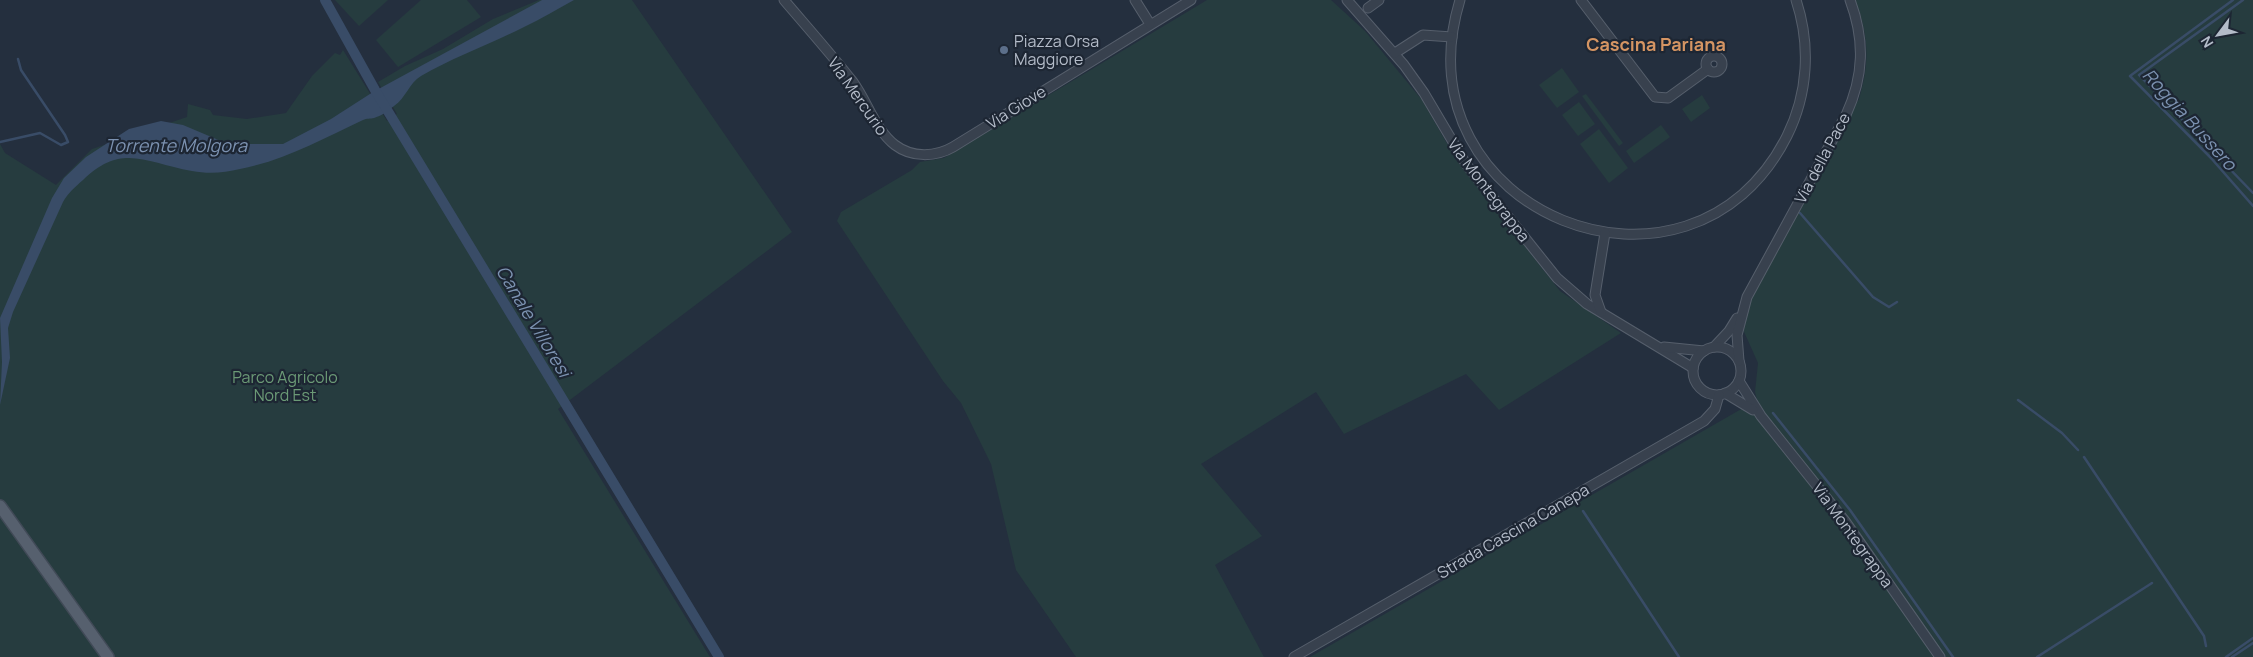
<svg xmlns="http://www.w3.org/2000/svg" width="2253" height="657" font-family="Manrope,sans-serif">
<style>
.green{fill:#263c3f}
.water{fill:#394c67}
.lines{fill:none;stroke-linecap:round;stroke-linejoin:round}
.stream{stroke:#394c67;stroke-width:2.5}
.canal{stroke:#394c67;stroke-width:10}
.minor-casing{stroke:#565f6c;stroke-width:11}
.major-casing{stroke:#414a57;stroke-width:14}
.minor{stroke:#38414e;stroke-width:9}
.major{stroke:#56606e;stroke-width:11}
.service-dot{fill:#5c6f8a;stroke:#1d2633;stroke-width:2}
.labels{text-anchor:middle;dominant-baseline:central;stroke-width:4.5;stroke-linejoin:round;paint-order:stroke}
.poi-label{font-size:16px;fill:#b4bcc9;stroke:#1d2633;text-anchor:start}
.street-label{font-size:16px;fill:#b4bcc9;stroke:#1d2633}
.park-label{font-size:16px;fill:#6b9a76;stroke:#1d2633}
.neighbourhood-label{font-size:18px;font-weight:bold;fill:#d59563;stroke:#1d2633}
.water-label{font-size:18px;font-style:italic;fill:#7c92b1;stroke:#1d2633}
</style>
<rect width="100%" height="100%" fill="#242f3e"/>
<g class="green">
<path d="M335 0H388L359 26Z"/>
<path d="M421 0H467L481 17 398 67 376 40Z"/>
<path d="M539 0H632L792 232 558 409 710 657H0V144L5 153 56 185 92 149 187 117 188 104 210 110 213 115 247 119 286 113 312 76 335 53 340 55 343 50 387 121 397 114 378 82 405 66 443 49 493 19Z"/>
<path d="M1207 0H1331L1365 31 1422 100 1457 161 1560 291 1621 333 1499 410 1466 374 1344 434 1316 392 1201 464 1262 536 1215 565 1264 657H1076L1016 570 991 464 961 403 943 381 837 221 841 212 912 170 920 162 944 158Z"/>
<path d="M1855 0H2253V657H1310L1757 400 1755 392 1758 363 1741 325 1754 290 1859 99C1870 62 1869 36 1855 0Z"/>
<path d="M1562 68 1579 92 1557 108 1539 85Z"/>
<path d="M1586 94 1623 143 1619 146 1582 96Z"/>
<path d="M1702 95 1710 108 1691 122 1682 109Z"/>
<path d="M1579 102 1595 124 1578 136 1562 115Z"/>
<path d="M1661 125 1670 137 1634 163 1626 151Z"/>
<path d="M1599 129 1628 168 1609 183 1580 144Z"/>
</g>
<path class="water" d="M542 0H574C557 9 541 19 524 27 490 44 454 57 421 76 409 83 406 98 394 106 388 111 381 116 374 118 370 119 367 118 363 120 322 139 286 160 240 169 224 173 208 174 192 171 146 163 122 142 83 180 75 187 68 193 63 202L13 312 8 328 10 358 0 405 2 362 0 318 52 198 64 178 86 157 129 129 161 121 183 125 228 144H283L331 119 373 92Z"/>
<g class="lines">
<g class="stream">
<path d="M2233 0 2130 76 2211 158 2253 206"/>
<path d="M2243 0 2139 75 2253 193"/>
<path d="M0 142 40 133 61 145 68 142 65 135 21 70 18 59"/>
<path d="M1800 213 1873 297 1889 307 1897 302"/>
<path d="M2018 400 2062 433 2078 450"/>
<path d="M1773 413 1850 510 1953 657"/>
<path d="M2084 457 2204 636 2206 646"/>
<path d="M1583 511 1679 657"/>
<path d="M2037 657 2152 583"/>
<path d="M2226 657 2253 638"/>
<path d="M2232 657 2253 643"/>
</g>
<path class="canal" d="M325 0 375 90 719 657"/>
<g class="minor-casing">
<g id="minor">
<path d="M784 0C807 27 831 54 853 82 867 101 876 131 895 145 912 158 936 157 953 147L1191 0"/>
<path d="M1135 0 1150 24"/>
<path d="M1347 0 1404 65 1424 93 1466 164 1557 278 1587 304 1693 368"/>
<path d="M1460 0C1395 213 1690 329 1787 136 1808 94 1811 45 1796 0"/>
<path d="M1581 0 1655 97 1668 98 1708 69"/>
<path d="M1368 8 1379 0"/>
<path d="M1395 53 1423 35 1452 37"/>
<circle cx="1714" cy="64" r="8"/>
<path d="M1601 312 1595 295 1605 233"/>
<path d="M1664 347 1704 351"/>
<path d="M1714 347 1729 331 1737 318"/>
<circle cx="1717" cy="371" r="24"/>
<path d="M1739 361 1737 335 1747 297 1846 115C1864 76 1865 40 1850 0"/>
<path d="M1739 381 1761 416 1845 521 1940 657"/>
<path d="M1725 393 1753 410"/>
<path d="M1294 657 1704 421 1715 409 1719 395"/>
</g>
</g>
<g class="major-casing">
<path id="major" d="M0 506 108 657"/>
</g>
<use href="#minor" class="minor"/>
<use href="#major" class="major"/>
</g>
<circle class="service-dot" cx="1004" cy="50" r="5"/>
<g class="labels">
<g class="poi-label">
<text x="1014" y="41">Piazza Orsa<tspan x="1014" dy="18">Maggiore</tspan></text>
</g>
<g class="street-label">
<text transform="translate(858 96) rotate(55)">Via Mercurio</text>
<text transform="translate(1016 107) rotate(-32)">Via Giove</text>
<text transform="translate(1822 158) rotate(-62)">Via della Pace</text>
<text transform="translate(1489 190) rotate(53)">Via Montegrappa</text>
<text transform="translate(1513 531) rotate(-30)">Strada Cascina Canepa</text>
<text transform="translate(1853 535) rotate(54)">Via Montegrappa</text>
</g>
<g class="park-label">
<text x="285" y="377">Parco Agricolo<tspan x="285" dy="18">Nord Est</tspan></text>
</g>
<g class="neighbourhood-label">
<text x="1656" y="44">Cascina Pariana</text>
</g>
<g class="water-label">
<text transform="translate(2190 119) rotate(48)">Roggia Bussero</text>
<text x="176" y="145">Torrente Molgora</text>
<text transform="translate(534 321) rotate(59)">Canale Villoresi</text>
</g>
</g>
<g transform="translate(2218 35) rotate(238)" stroke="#1d2633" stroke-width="4" paint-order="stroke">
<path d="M0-4L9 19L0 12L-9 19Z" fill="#b4bcc9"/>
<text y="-8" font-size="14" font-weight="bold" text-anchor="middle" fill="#b4bcc9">N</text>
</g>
</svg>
